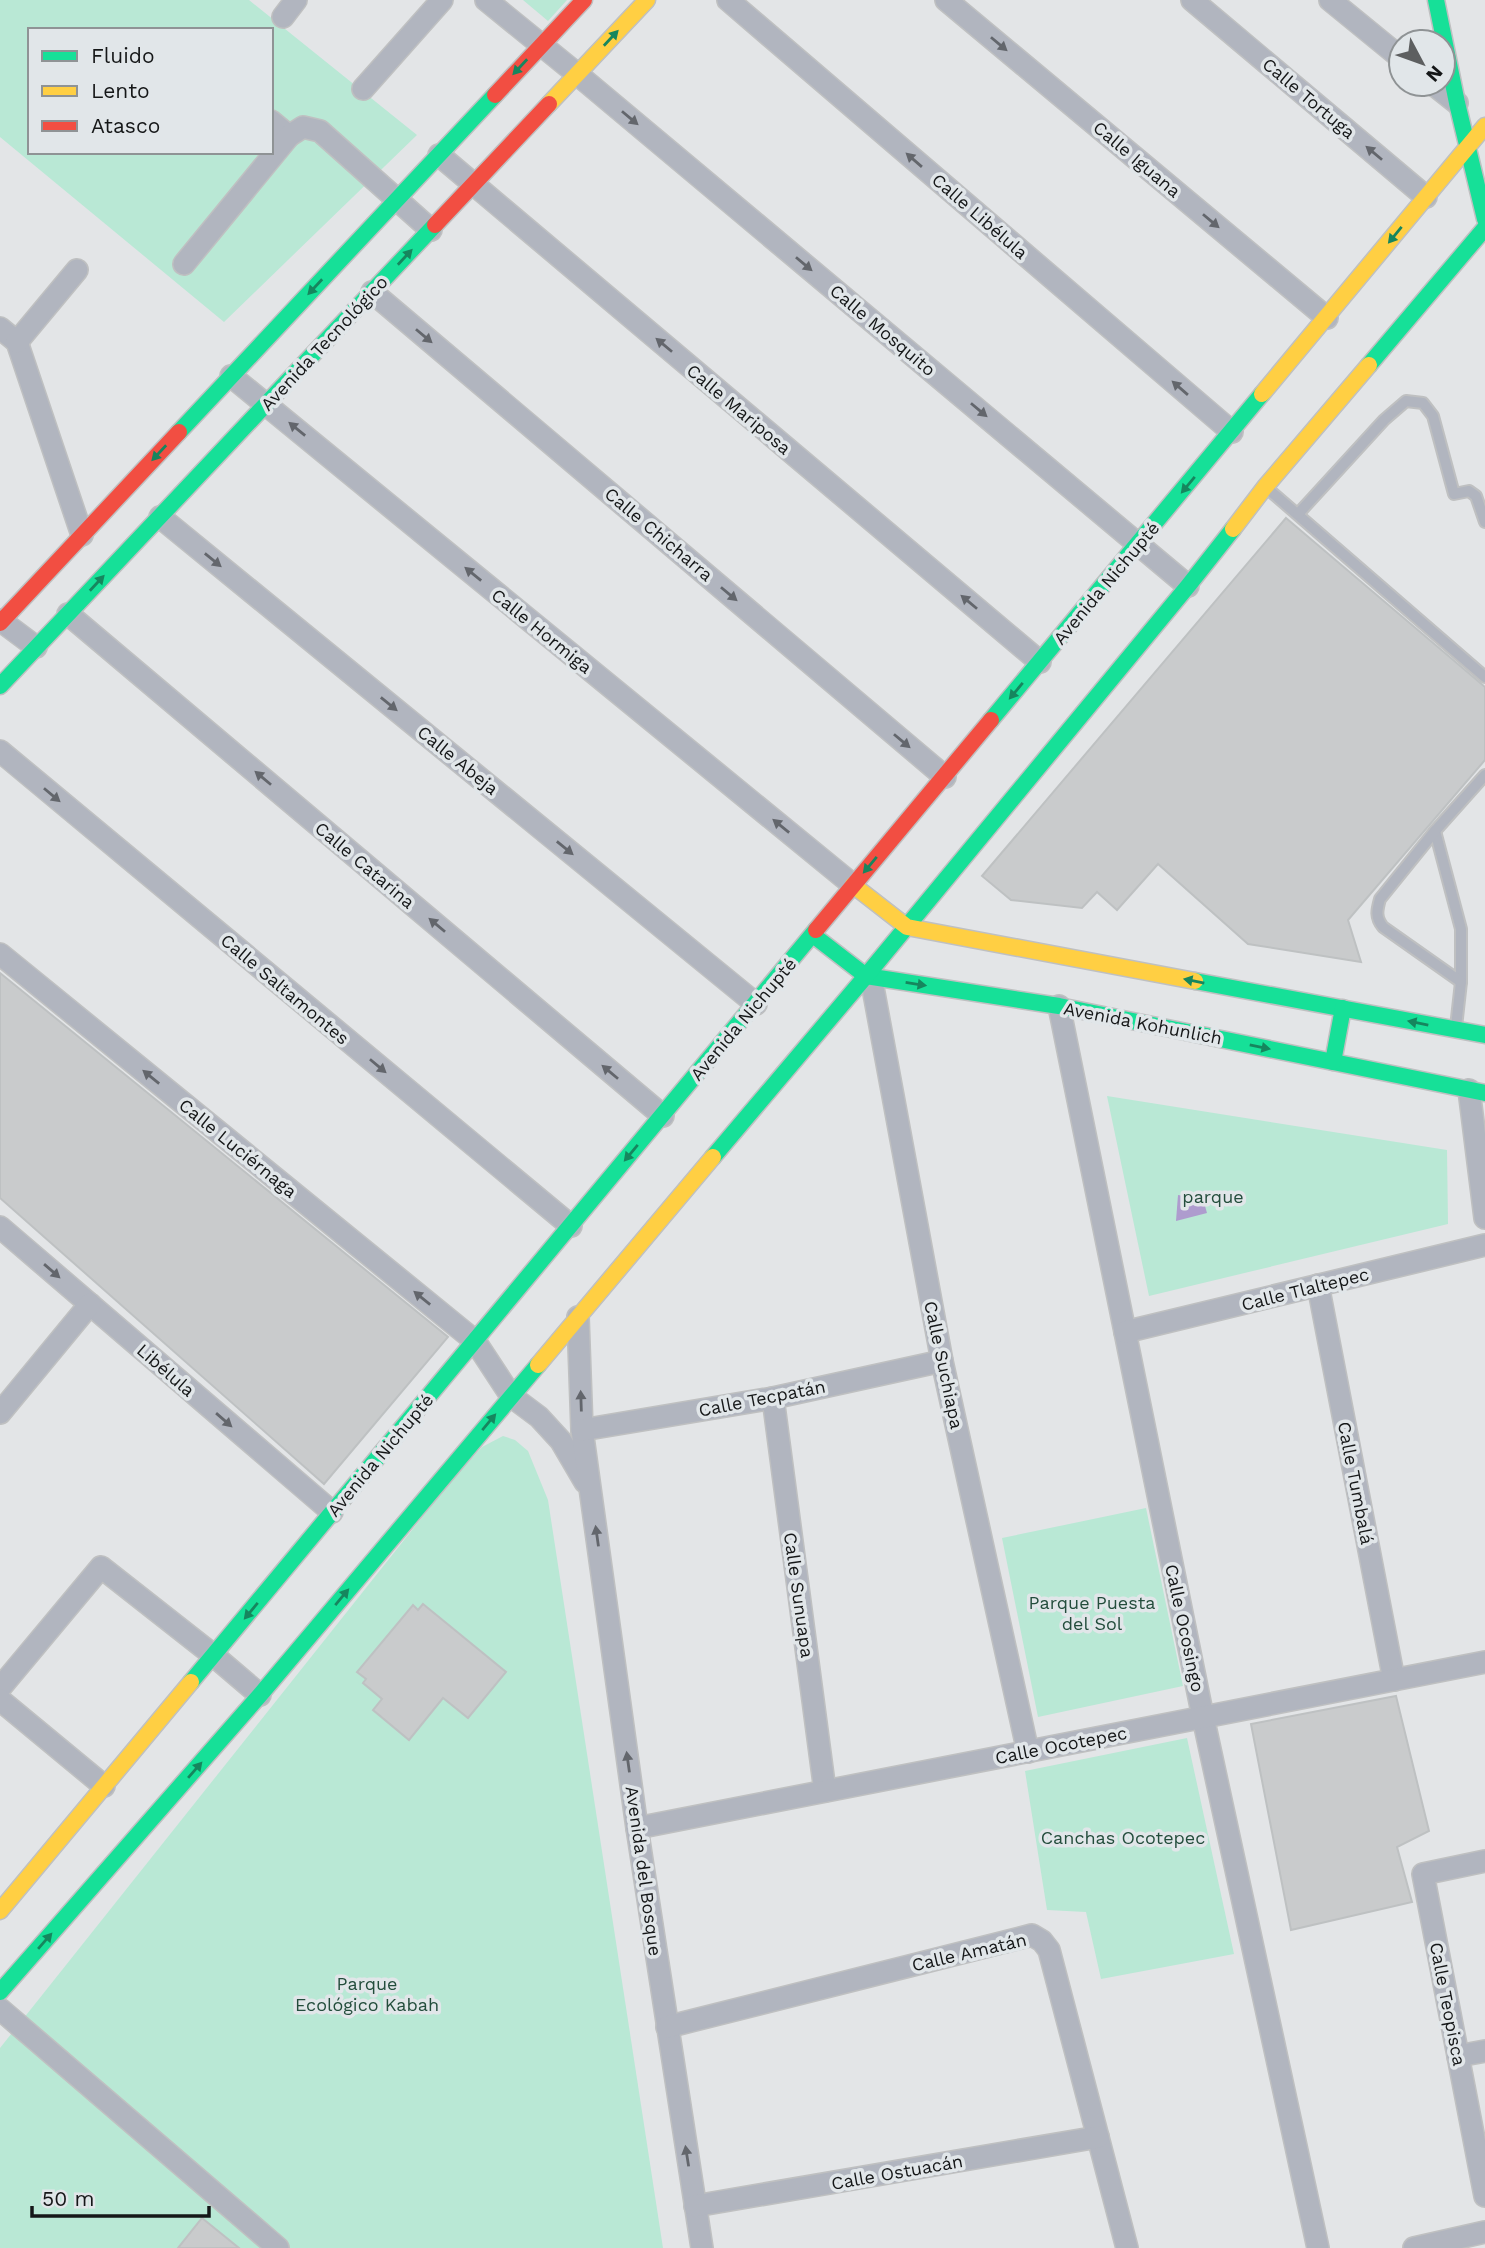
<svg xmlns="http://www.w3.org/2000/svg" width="1485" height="2248" font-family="'Work Sans',sans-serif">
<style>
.green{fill:#b9e8d5;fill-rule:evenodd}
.water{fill:#ae9cce}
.building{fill:#c9cbcc;stroke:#bec1c2;stroke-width:2}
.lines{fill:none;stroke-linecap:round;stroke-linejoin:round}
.lane-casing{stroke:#bfc0c1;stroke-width:14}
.street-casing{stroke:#bfc0c1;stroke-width:24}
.fast-casing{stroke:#bfc0c1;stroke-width:19}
.slow-casing{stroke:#bfc0c1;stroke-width:19}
.jam-casing{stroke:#bfc0c1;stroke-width:19}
.lane{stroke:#b1b5bf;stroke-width:10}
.street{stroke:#b1b5bf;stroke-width:21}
.fast{stroke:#16e098;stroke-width:16}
.slow{stroke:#ffcf43;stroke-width:16}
.jam{stroke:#f24e42;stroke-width:16}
.oneway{fill:#16865e}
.oneway2{fill:#63666c}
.labels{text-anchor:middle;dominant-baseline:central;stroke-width:7;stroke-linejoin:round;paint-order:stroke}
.street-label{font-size:18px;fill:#151718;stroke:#e1e6e9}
.park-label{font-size:18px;fill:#234d3c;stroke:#e1e6e9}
</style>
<rect width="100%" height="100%" fill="#e3e5e7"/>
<g class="green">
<path d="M0 0H249L417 135 224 322 0 137ZM30 30H271V152H30Z"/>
<path d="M523 0H567L548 21Z"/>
<path d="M1107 1096 1447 1150 1448 1224 1149 1296Z"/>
<path d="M503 1436 515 1440 528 1451 548 1500 663 2248H0V2048L451 1481 482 1447Z"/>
<path d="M1146 1508 1183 1686 1038 1717 1002 1538Z"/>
<path d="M1187 1738 1234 1954 1101 1979 1086 1912 1047 1910 1025 1771Z"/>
</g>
<path class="water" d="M1178 1195 1203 1199 1207 1213 1176 1221Z"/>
<g class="building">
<path d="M1286 518 1485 687V760L1348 920 1361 962 1248 944 1158 864 1117 910 1097 892 1082 908 1011 900 982 876Z"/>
<path d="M0 973 448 1337 324 1484 0 1198Z"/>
<path d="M423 1604 506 1672 468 1718 443 1698 409 1740 373 1710 382 1699 363 1683 366 1679 357 1672 413 1605 418 1610Z"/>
<path d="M1396 1696 1429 1831 1397 1847 1412 1902 1291 1930 1251 1724Z"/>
<path d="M202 2218 239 2248H178Z"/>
</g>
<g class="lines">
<g class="lane-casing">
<g id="lane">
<path d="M1268 489 1485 677"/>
<path d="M1298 514 1384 420 1406 401 1423 403 1433 416 1454 494 1469 491 1476 496 1485 522"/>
<path d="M1435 831 1461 929V982L1456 1027"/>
<path d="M1461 982 1383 927C1375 917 1377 910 1380 899L1435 831 1485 775"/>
</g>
</g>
<g class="street-casing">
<g id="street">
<path d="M486 0 577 74 1188 586"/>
<path d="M728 0 1232 432"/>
<path d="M946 0 1327 318"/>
<path d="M1192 0 1426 197"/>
<path d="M1330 0 1401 58"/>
<path d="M283 17 296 0"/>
<path d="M1433 84 1457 103"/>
<path d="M363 89 442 0"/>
<path d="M271 121 289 136"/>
<path d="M439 155 1040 662"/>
<path d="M184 264 289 136 303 127 320 131 431 230"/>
<path d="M372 292 945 777"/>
<path d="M0 328 17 342 82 535"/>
<path d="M17 342 77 270"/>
<path d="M231 376 853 885"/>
<path d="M160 517 756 1004"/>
<path d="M68 614 663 1116"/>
<path d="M0 620 36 647"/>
<path d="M0 751 571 1226"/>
<path d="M0 954 475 1341 511 1396 539 1417 561 1441 585 1482"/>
<path d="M871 977 942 1361 1028 1752"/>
<path d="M1059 1006 1203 1717 1318 2248"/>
<path d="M1469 1090 1485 1218"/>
<path d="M0 1227 332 1512"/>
<path d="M1318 1285 1394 1680"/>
<path d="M578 1317 582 1430 637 1828 702 2248"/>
<path d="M1125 1332 1485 1245"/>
<path d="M773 1398 825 1791"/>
<path d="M0 1413 90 1304"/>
<path d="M582 1430 773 1398 942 1361"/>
<path d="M0 1688 101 1567 213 1655 260 1695"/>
<path d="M0 1700 104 1786"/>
<path d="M637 1828 1485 1662"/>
<path d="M1485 1861 1423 1874 1485 2196"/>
<path d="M0 2009 278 2248"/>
<path d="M667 2027 1032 1935 1042 1941 1049 1950 1127 2248"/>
<path d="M1458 2056 1485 2051"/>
<path d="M695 2206 1098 2137"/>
<path d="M1414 2248 1485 2232"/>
</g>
</g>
<g class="fast-casing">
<g id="fast">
<path d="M1436 0 1457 103 1485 219"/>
<path d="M1369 365 1485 228"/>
<path d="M179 432 495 95"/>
<path d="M0 686 435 225"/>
<path d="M991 720 1262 394"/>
<path d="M813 935 866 976 1059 1006 1485 1093"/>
<path d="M1195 981 1485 1035"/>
<path d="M1333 1062 1343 1008"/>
<path d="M713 1157 866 976 1188 586 1233 529"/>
<path d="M191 1682 816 930"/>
<path d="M0 1992 260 1695 538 1365"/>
</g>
</g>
<g class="slow-casing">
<g id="slow">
<path d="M549 104 647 0"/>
<path d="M1262 394 1485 126"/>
<path d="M1233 529 1265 487 1369 365"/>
<path d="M853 885 907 927 1195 981"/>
<path d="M538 1365 713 1157"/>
<path d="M0 1911 191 1682"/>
</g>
</g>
<g class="jam-casing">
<g id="jam">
<path d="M495 95 584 0"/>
<path d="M435 225 549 104"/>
<path d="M0 623 179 432"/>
<path d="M816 930 991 720"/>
</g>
</g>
<use href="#lane" class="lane"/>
<use href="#street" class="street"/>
<use href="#fast" class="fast"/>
<use href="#slow" class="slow"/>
<use href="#jam" class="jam"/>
</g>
<defs><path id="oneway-solid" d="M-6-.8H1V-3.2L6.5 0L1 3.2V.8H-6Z" transform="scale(1.75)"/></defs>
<g class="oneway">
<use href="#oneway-solid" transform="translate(611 38) rotate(-47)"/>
<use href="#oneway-solid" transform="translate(520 67) rotate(133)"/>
<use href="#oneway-solid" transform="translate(1395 235) rotate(129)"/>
<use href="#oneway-solid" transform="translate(405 257) rotate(-47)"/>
<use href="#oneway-solid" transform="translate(315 287) rotate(133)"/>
<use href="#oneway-solid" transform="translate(159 453) rotate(133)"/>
<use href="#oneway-solid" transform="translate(1188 485) rotate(130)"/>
<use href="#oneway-solid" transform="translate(97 583) rotate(-47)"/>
<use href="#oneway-solid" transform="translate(1016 691) rotate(130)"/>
<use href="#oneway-solid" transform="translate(870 865) rotate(130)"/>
<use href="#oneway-solid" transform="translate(1194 981) rotate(-169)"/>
<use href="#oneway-solid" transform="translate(916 984) rotate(9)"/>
<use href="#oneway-solid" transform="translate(1418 1023) rotate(-169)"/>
<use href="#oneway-solid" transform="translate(1260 1047) rotate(12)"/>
<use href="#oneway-solid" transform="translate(631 1153) rotate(130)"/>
<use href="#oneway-solid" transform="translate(489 1422) rotate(-50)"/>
<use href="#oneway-solid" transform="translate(342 1597) rotate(-50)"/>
<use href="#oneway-solid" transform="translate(251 1611) rotate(130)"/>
<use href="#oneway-solid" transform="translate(195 1770) rotate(-49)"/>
<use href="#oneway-solid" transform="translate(45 1941) rotate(-49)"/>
</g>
<g class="oneway2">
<use href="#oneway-solid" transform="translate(999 44) rotate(40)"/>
<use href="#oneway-solid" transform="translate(630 118) rotate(40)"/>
<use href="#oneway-solid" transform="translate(1374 153) rotate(-140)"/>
<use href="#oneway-solid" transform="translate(914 160) rotate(-139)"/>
<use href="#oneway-solid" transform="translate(1211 221) rotate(40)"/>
<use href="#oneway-solid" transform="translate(804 264) rotate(40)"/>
<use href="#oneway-solid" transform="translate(424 336) rotate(40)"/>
<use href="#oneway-solid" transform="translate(664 345) rotate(-140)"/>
<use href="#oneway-solid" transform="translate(1180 388) rotate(-139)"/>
<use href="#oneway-solid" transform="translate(979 410) rotate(40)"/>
<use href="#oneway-solid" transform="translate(297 429) rotate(-141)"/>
<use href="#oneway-solid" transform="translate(213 560) rotate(39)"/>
<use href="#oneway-solid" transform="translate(473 574) rotate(-141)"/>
<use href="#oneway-solid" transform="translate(729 594) rotate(40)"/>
<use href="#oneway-solid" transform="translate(969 602) rotate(-140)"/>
<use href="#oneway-solid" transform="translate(389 704) rotate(39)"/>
<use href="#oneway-solid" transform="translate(902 741) rotate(40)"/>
<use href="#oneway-solid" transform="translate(263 778) rotate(-140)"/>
<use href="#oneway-solid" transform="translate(52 795) rotate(40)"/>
<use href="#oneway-solid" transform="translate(781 826) rotate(-141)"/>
<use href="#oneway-solid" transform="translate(565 848) rotate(39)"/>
<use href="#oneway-solid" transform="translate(437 925) rotate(-140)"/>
<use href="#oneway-solid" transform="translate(378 1066) rotate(40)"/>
<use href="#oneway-solid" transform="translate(610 1072) rotate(-140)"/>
<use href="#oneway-solid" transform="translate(151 1077) rotate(-141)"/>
<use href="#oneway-solid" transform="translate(52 1271) rotate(41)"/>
<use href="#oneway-solid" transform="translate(422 1298) rotate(-141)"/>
<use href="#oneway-solid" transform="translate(581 1401) rotate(-92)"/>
<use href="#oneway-solid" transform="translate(224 1420) rotate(41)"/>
<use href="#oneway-solid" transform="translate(597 1536) rotate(-98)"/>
<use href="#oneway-solid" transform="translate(628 1762) rotate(-98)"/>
<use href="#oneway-solid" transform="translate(687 2156) rotate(-99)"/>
</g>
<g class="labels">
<g class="street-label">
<text transform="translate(1309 98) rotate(40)">Calle Tortuga</text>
<text transform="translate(1137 159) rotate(40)">Calle Iguana</text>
<text transform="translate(980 216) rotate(41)">Calle Libélula</text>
<text transform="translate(883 330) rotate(40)">Calle Mosquito</text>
<text transform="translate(324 343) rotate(-47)">Avenida Tecnológico</text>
<text transform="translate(739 409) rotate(40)">Calle Mariposa</text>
<text transform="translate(659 534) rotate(40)">Calle Chicharra</text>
<text transform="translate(1106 583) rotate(-50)">Avenida Nichupté</text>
<text transform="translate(542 631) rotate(39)">Calle Hormiga</text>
<text transform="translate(458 760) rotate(39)">Calle Abeja</text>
<text transform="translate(365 865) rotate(40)">Calle Catarina</text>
<text transform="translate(285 989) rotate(40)">Calle Saltamontes</text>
<text transform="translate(743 1019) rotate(-50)">Avenida Nichupté</text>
<text transform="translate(1143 1023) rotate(11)">Avenida Kohunlich</text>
<text transform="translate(238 1148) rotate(39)">Calle Luciérnaga</text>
<text transform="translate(1305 1289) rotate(-14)">Calle Tlaltepec</text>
<text transform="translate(944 1365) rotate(78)">Calle Suchiapa</text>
<text transform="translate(166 1370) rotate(41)">Libélula</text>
<text transform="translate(762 1398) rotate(-11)">Calle Tecpatán</text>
<text transform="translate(380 1455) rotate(-50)">Avenida Nichupté</text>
<text transform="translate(1356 1483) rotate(79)">Calle Tumbalá</text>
<text transform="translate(799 1595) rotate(82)">Calle Sunuapa</text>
<text transform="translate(1185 1628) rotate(78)">Calle Ocosingo</text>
<text transform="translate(1061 1745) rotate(-11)">Calle Ocotepec</text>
<text transform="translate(644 1871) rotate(82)">Avenida del Bosque</text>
<text transform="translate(969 1952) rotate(-13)">Calle Amatán</text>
<text transform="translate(1448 2004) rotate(79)">Calle Teopisca</text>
<text transform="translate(897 2172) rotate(-10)">Calle Ostuacán</text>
</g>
<g class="park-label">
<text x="1213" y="1196">parque</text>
<text x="1092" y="1602">Parque Puesta<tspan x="1092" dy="21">del Sol</tspan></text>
<text x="1123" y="1837">Canchas Ocotepec</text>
<text x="367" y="1983">Parque<tspan x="367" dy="21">Ecológico Kabah</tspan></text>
</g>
</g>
<rect x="28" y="28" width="245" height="126" fill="#e1e6e9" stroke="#8f9395" stroke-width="2"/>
<rect x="42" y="51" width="35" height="10" fill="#16e098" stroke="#8f9395" stroke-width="2"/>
<text x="91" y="63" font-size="21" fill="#151718">Fluido</text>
<rect x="42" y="86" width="35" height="10" fill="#ffcf43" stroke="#8f9395" stroke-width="2"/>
<text x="91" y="98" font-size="21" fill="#151718">Lento</text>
<rect x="42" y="121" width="35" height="10" fill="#f24e42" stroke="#8f9395" stroke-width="2"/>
<text x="91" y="133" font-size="21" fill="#151718">Atasco</text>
<g transform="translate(1422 63) rotate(131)"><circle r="33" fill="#e1e6e9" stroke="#8f9395" stroke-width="2"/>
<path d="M0-5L12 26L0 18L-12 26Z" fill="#5d5f60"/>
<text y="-10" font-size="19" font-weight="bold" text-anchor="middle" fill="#151718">N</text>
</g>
<path d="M32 2206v10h177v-10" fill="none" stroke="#151718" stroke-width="3.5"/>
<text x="42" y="2206" font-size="21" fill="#151718" stroke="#e1e6e9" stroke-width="5" paint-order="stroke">50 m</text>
</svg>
